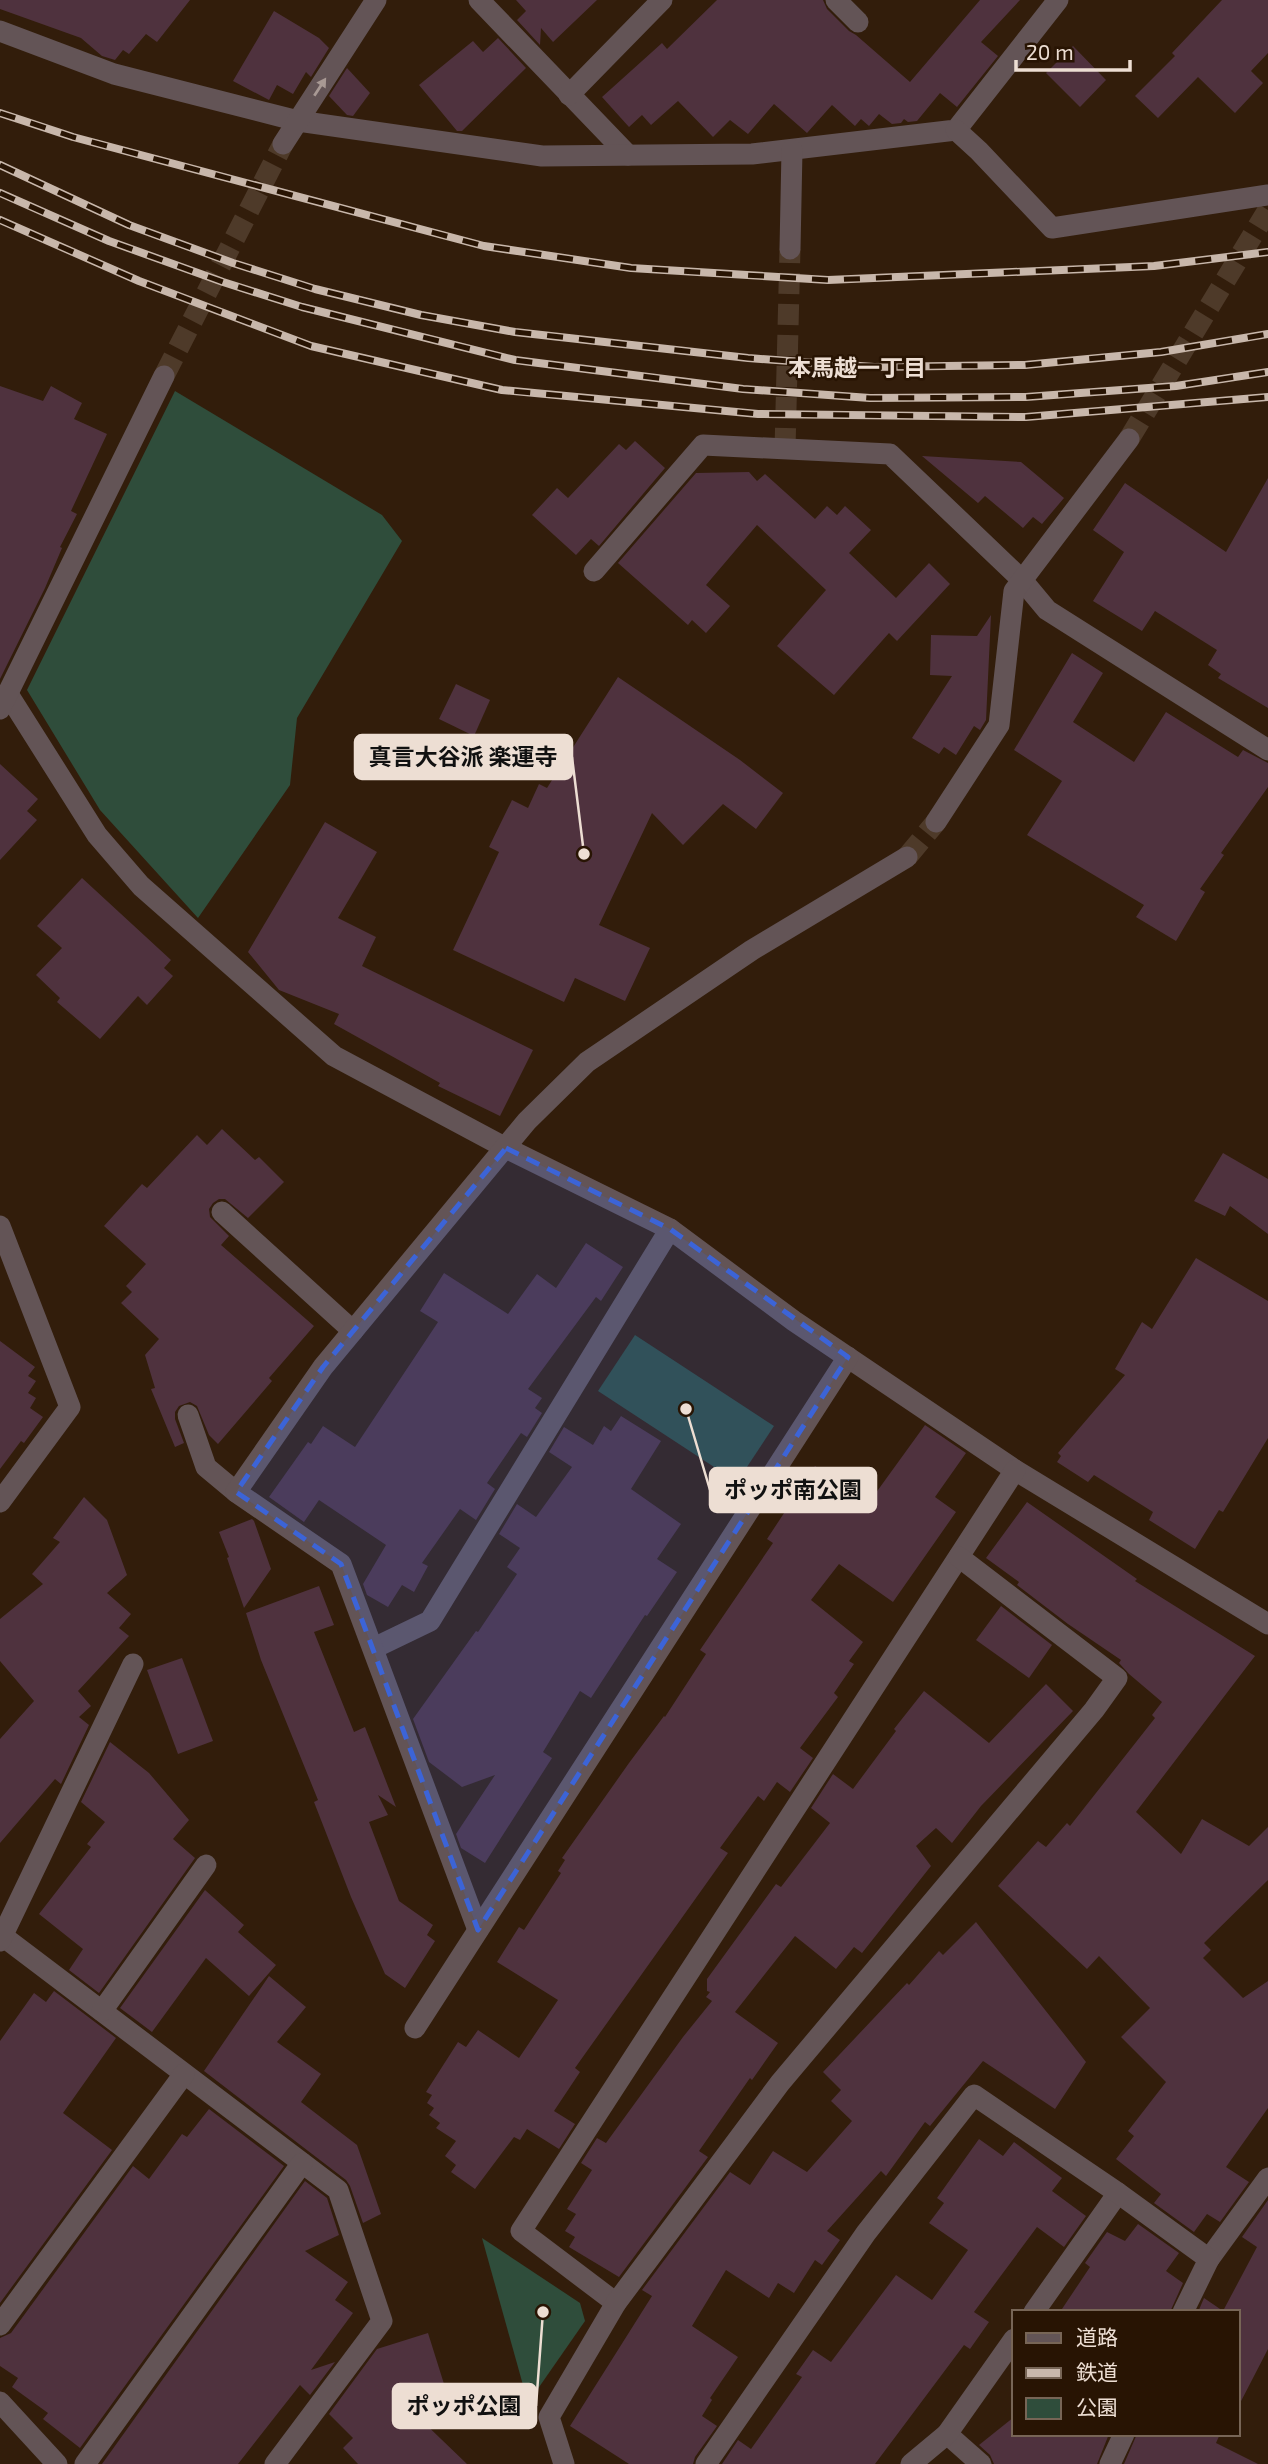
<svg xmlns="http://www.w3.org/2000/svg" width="1268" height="2464" font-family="'Exo 2','Noto Sans JP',sans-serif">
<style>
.green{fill:#2f4d3b}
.building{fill:#4f323e}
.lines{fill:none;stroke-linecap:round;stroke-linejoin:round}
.street-tunnel{stroke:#4e3a29;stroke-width:21;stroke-dasharray:21 10;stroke-linecap:butt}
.street{stroke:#635456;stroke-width:21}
.rail-casing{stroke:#c8b7ab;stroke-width:8}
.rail{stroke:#281403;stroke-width:5;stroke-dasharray:16;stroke-linecap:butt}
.oneway{fill:#a89994}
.marked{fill:#3c64d7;fill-opacity:0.2;stroke:#3c64d7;stroke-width:5;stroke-dasharray:14 9;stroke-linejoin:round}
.labels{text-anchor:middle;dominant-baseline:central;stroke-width:5;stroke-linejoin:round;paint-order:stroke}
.neighbourhood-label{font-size:23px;font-weight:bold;fill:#edded3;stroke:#281403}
.leader{fill:none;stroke:#edded3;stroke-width:2.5}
.callout-dot{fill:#edded3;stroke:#281403;stroke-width:2.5}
.callout{fill:#edded3;stroke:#edded3;stroke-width:2.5}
.callout-label{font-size:23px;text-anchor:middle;font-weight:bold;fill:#111}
</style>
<rect width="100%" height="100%" fill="#321d0b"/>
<g class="green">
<path d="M175 391 382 515 402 541 297 718 290 785 198 918 100 810 27 690Z"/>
<path d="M635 1335 774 1426 737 1482 598 1391Z"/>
<path d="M482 2238 580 2303 585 2321 528 2403Z"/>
</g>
<g class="building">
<path d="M0 0H190L157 42 146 34 129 54 123 50 115 60 102 56 81 38 0 9Z"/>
<path d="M516 0H597L553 42 541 28 540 45 517 20 526 11Z"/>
<path d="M717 0H823L827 9 849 31 856 35 910 82 980 0H1020L981 42 998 56 957 107 940 93 917 121 908 122 904 119 901 123 892 124 879 114 869 126 861 119 855 126 832 105 807 133 774 104 748 134 730 120 713 137 678 101 651 125 642 115 629 127 602 97 662 43 667 49Z"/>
<path d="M1222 0H1268V53L1251 71 1263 83 1235 113 1198 77 1158 118 1135 96 1175 56 1172 53Z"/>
<path d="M274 11 319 38 329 48 311 77 306 72 293 94 277 85 269 100 233 81Z"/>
<path d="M498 38 526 68 462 131H457L419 85 473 41 483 52Z"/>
<path d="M1073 46 1106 80 1080 107 1046 73Z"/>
<path d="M347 68 370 93 353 116 347 115 329 96Z"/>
<path d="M0 386 43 401 51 386 82 403 74 419 107 434 71 511 77 514 60 547 62 548 45 588 0 679Z"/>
<path d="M635 441 665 468 599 546 591 539 576 555 532 515 557 488 568 498 619 444 626 450Z"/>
<path d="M922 456 1021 462 1064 498 1042 524 1033 517 1023 528 985 496 978 503Z"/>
<path d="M749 472 757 481 765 474 815 519 827 506 837 515 845 506 871 530 849 553 896 598 929 563 950 584 897 641 889 633 834 695 777 646 826 590 757 525 706 585 730 606 706 633 692 620 688 625 618 563 696 473Z"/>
<path d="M1268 478V708L1218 678 1221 674 1208 665 1217 650 1155 611 1142 631 1093 601 1124 552 1093 530 1125 483 1226 552Z"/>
<path d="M991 615 986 720 980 730 974 726 956 755 944 747 939 754 912 738 952 676 930 675 931 635 977 636Z"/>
<path d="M1072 653 1103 673 1073 722 1134 762 1166 712 1238 757 1243 750 1268 763V787L1221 853 1224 855 1200 889 1205 892 1176 941 1136 917 1144 905 1027 835 1062 781 1014 750Z"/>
<path d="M618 677 740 760 783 793 756 829 723 804 683 845 652 813 599 925 650 948 625 1001 575 978 564 1002 453 950 499 852 489 847 512 800 528 808 539 784 547 788Z"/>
<path d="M456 684 490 700 474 736 439 719Z"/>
<path d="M0 764 38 799 27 811 37 820 0 860Z"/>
<path d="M325 822 377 852 338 918 376 937 362 966 533 1050 500 1116 438 1086 440 1083 334 1024 339 1014 279 990 248 952Z"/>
<path d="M82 878 171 960 164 968 173 976 147 1005 138 996 100 1039 57 1002 60 998 36 975 62 948 37 926Z"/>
<path d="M222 1129 255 1160 259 1157 284 1182 248 1218 225 1199H219L213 1203 209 1209 210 1217 229 1236 221 1245 314 1326 269 1378 272 1381 218 1444 209 1435 197 1406 190 1402 179 1406 175 1412V1419L184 1443 175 1447 151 1389 155 1388 145 1355 159 1339 121 1303 132 1292 126 1286 146 1264 104 1226 142 1184 147 1188 197 1135 207 1145Z"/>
<path d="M1223 1153 1268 1179V1234L1230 1206 1225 1216 1194 1201Z"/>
<path d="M586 1243 623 1267 601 1301 596 1297 528 1389 542 1398 535 1408 542 1413 527 1437 521 1433 487 1483 495 1489 476 1520 460 1509 422 1563 428 1566 414 1592 402 1585 388 1607 367 1595 363 1584 386 1545 319 1500 304 1522 269 1497 308 1442 311 1444 323 1426 355 1447 438 1322 420 1311 444 1273 508 1314 537 1274 556 1288Z"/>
<path d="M1196 1258 1268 1301V1438L1223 1512 1219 1510 1195 1549 1149 1520 1153 1512 1094 1475 1088 1482 1057 1462 1061 1456 1058 1453 1125 1375 1115 1369 1142 1322 1152 1329Z"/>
<path d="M0 1341 35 1367 28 1376 36 1381 28 1393 36 1398 30 1408 43 1417 24 1443 21 1441 0 1469Z"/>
<path d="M621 1416 661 1441 631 1489 681 1524 657 1559 677 1572 647 1616 645 1615 591 1698 580 1691 543 1752 552 1758 485 1863 461 1848 456 1834 495 1775 462 1787 429 1762 413 1719 476 1631 478 1632 517 1574 507 1567 520 1548 499 1534 517 1504 536 1517 572 1467 549 1452 564 1427 593 1445 604 1426 611 1431Z"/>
<path d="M925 1425 966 1453 935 1497 956 1512 893 1602 839 1564 811 1600 863 1642 849 1661 854 1664 834 1693 838 1697 800 1748 813 1758 790 1792 777 1782 764 1801 758 1796 720 1848 728 1853 575 2068 580 2072 554 2111 575 2124 559 2149 527 2129 520 2140 514 2137 475 2189 451 2172 456 2165 445 2156 456 2141 436 2128 440 2123 429 2115 434 2108 427 2103 432 2095 426 2092 458 2042 466 2047 478 2030 519 2058 558 2000 497 1962 519 1927 524 1930 561 1873 558 1871 565 1860 562 1858 629 1763 664 1716 665 1717 706 1654 700 1650 773 1543 767 1539 815 1466 870 1501Z"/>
<path d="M84 1497 107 1520 127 1575 107 1593 131 1614 119 1628 129 1636 78 1691 91 1706 79 1717 89 1725 61 1784 55 1779 0 1843V1739L34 1701 0 1661V1619L43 1584 32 1574 60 1542 53 1538Z"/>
<path d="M1027 1502 1137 1579 1135 1581 1255 1656 1136 1812 1181 1854 1202 1819 1249 1846 1268 1827V1880L1204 1943 1211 1950 1203 1958 1243 1998 1268 1981V2108L1226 2167 1249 2182 1220 2222 1207 2214 1194 2232 1154 2203 1161 2194 1116 2159 1134 2136 1128 2131 1166 2082 1121 2037 1150 2008 1099 1956 1087 1969 998 1886 1038 1841 1046 1847 1067 1823 1070 1826 1155 1718 1152 1715 1162 1702 1129 1674 1119 1663 1121 1660 1068 1624 1017 1585 1019 1582 986 1558Z"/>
<path d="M252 1519 254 1521 271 1569 244 1608 227 1558 229 1557 219 1532Z"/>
<path d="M319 1586 334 1625 314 1632 354 1732 365 1727 396 1807 378 1795 388 1815 369 1822 399 1901 433 1925 427 1935 435 1941 405 1988 385 1974 351 1897 314 1802 318 1800 261 1660 246 1613Z"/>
<path d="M1001 1606 1052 1645 1029 1678 976 1640Z"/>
<path d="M182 1658 213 1741 178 1754 147 1670Z"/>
<path d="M1046 1684 1073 1711 981 1806 952 1843 936 1828 916 1846 931 1866 862 1953 854 1947 836 1969 795 1936 735 2012 778 2043 752 2080 750 2078 699 2151 708 2157 619 2277 569 2247 575 2237 565 2231 576 2214 567 2209 592 2170 581 2163 597 2138 606 2143 683 2037 712 2001 706 1997 710 1992 707 1991V1979L776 1884 781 1887 830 1823 811 1808 833 1774 853 1789 896 1731 894 1729 924 1691 989 1743Z"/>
<path d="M110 1742 149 1773 189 1820 173 1839 195 1858 99 1993 69 1970 83 1949 39 1914 91 1847 87 1844 105 1822 81 1802Z"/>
<path d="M205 1890 244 1925 238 1932 276 1965 249 1996 206 1958 152 2032 120 2008Z"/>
<path d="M976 1922 1086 2062 1055 2109 983 2061 930 2126 925 2122 886 2176 881 2171 827 2231 840 2240 822 2265 815 2260 794 2293 778 2283 769 2298 726 2270 692 2326 738 2357 710 2398 712 2400 702 2416 717 2426 695 2457 693 2464H629L570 2426 652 2296 642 2290 730 2172 750 2185 773 2151 807 2172 852 2121 831 2101 841 2090 823 2072 907 1983 909 1985 939 1951 943 1955Z"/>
<path d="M269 1976 306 2007 277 2042 321 2074 301 2102 357 2145 381 2214 363 2223 350 2186 346 2180 204 2071Z"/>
<path d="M54 1991 116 2038 63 2113 112 2150 0 2303V2041L34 1993 46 2002Z"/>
<path d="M209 2109 284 2166 80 2448 43 2419 48 2413 12 2387 18 2378 0 2366V2338L11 2333 133 2166 149 2179 182 2134 187 2137Z"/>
<path d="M979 2139 1003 2156 1014 2142 1062 2178 1052 2191 1086 2216 1064 2247 1037 2227 974 2312 989 2322 970 2349 964 2345 875 2464H722L738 2440 751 2449 802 2377 796 2374 813 2350 831 2362 896 2275 932 2300 968 2250 929 2223 944 2203 937 2198Z"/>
<path d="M305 2181 327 2198 339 2235 305 2251 348 2282 335 2300 353 2313 311 2370 335 2362 310 2395 300 2385 238 2464H102Z"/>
<path d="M1268 2200V2349L1238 2407V2312H1198L1204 2298 1223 2311 1257 2247 1242 2237Z"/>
<path d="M1138 2224 1179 2253 1166 2271 1183 2283 1170 2312H1060L1090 2267 1085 2263 1107 2232 1125 2241Z"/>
<path d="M428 2333 450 2403 415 2414 467 2464H358L343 2448 353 2438 329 2414 377 2349Z"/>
<path d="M1014 2417V2434H1109L1097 2464H994L990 2455 979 2445Z"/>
<path d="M1137 2434H1220L1216 2443 1258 2464H1124Z"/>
</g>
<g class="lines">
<g class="street-tunnel">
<path d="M164 376 283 144"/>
<path d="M1129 439 1268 210"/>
<path d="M785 449 790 249"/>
<path d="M907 857 936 822"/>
</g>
<g class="street">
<path d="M479 0 628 155"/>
<path d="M836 0 858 22"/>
<path d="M0 31 114 74 298 121 542 156 752 154 956 130 1058 0"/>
<path d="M569 95 662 0"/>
<path d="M956 130 979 151 1052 228 1268 195"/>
<path d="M283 144 376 0"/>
<path d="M790 249 792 150"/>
<path d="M594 571 703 445 890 454 1022 580 1047 610 1268 750"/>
<path d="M8 694 97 835 141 886 334 1056 506 1148 670 1229 794 1321 1015 1470 1268 1624"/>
<path d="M0 709 164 376"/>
<path d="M936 822 999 725 1014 591 1129 439"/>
<path d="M222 1212 353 1331"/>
<path d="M0 1226 70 1407 0 1502"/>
<path d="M188 1415 206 1467 236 1492"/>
<path d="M374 1648 430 1621 670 1229"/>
<path d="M478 1930 341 1564 236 1492 323 1367 527 1121 587 1062 752 950 907 857"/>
<path d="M0 1934 338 2190 382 2321 275 2464"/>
<path d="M0 1941 133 1664"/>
<path d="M102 2011 206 1865"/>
<path d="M415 2028 848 1357"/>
<path d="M1209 2259 1268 2178"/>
<path d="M616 2303 521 2231 1015 1470"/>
<path d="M1034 2312 1118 2193"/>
<path d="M0 2325 184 2074"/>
<path d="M0 2402 57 2464"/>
<path d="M947 2434 981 2464"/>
<path d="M85 2464 302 2163"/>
<path d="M564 2464 549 2417 616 2303 780 2083 1094 1710 1117 1678 959 1557"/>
<path d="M706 2464 866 2233 974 2095 1118 2193 1209 2259 1183 2312"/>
<path d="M911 2464 947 2434 1014 2339"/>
<path d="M1110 2464 1124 2434"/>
</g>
<g class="rail-casing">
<g id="rail">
<path d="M0 113 73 137 484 246 631 268 828 280 1154 266 1268 252"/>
<path d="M0 165 129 225 233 263 315 289 421 315 515 332 748 358 874 367 1025 365 1161 352 1268 334"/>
<path d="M0 193 109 241 223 282 302 307 515 360 743 389 870 398 1026 397 1176 386 1268 372"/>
<path d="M0 220 139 281 311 346 502 390 758 414 1026 417 1268 397"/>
</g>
</g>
<use href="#rail" class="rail"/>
</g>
<defs><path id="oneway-solid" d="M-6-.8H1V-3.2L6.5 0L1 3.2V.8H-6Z" transform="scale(1.75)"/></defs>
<use class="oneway" href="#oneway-solid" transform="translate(320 87) rotate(-57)"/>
<path class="marked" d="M506 1148 670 1229 848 1357 478 1930 341 1564 236 1492 323 1367Z"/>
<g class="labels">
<g class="neighbourhood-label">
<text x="857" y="367">本馬越一丁目</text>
</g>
</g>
<path class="leader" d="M584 854L572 757M686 1409L710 1490M543 2312L536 2406"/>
<g class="callout-dot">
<circle cx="584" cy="854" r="7"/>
<circle cx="686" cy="1409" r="7"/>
<circle cx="543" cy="2312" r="7"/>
</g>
<g class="callout">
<rect x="355" y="735" width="217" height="44" rx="7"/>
<rect x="710" y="1468" width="166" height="44" rx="7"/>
<rect x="393" y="2384" width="143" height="44" rx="7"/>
</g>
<g class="callout-label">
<text x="463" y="765">真言大谷派 楽運寺</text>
<text x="793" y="1498">ポッポ南公園</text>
<text x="464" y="2414">ポッポ公園</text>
</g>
<rect x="1012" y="2310" width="228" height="126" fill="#281403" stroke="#776556" stroke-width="2"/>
<rect x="1026" y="2333" width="35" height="10" fill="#635456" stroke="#776556" stroke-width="2"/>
<text x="1076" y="2345" font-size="21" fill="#edded3">道路</text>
<rect x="1026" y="2368" width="35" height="10" fill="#c8b7ab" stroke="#776556" stroke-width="2"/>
<text x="1076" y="2380" font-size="21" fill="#edded3">鉄道</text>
<rect x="1026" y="2398" width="35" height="21" fill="#2f4d3b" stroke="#776556" stroke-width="2"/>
<text x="1076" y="2415" font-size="21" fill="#edded3">公園</text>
<path d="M1016 60v10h114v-10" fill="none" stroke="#edded3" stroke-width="3.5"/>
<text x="1026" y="60" font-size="21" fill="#edded3" stroke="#281403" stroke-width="5" paint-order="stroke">20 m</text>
</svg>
